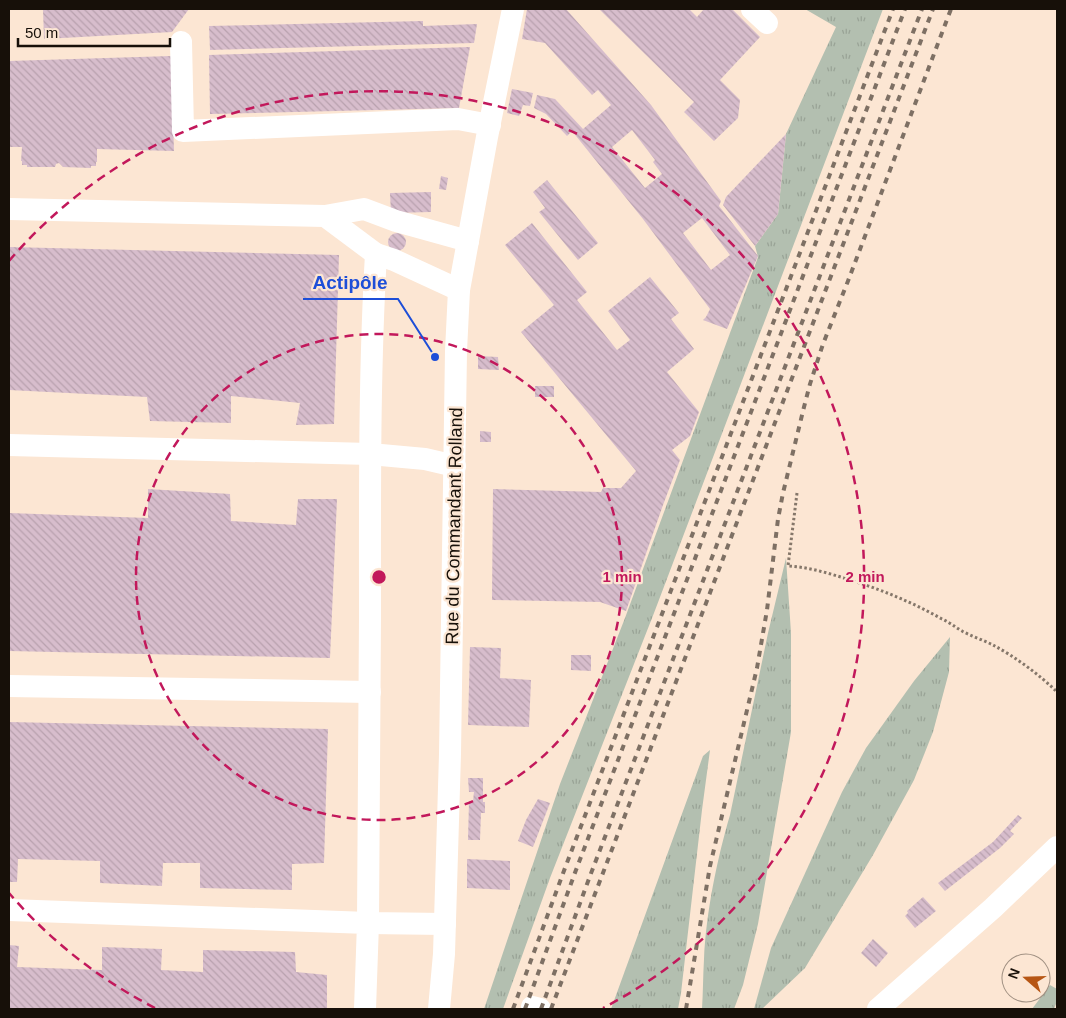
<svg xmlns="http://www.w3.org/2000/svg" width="1066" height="1018" font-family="Arial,sans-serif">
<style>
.grass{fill:url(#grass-tufts)}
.building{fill:url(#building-back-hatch);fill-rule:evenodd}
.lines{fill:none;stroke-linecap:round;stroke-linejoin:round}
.path{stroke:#85776a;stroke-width:3;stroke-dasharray:2.5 2.5;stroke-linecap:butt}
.minor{stroke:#fff;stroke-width:22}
.rail{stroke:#7e7064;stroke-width:4;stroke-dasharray:6 6;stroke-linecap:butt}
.ring{fill:none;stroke:#c2185b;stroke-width:2.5;stroke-dasharray:9 6}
.labels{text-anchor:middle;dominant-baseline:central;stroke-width:4.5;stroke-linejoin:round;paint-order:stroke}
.street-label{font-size:18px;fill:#171009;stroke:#fce6d3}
.centre{fill:#c2185b;stroke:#fce6d3;stroke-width:2.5}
.ring-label{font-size:15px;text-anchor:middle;font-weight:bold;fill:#c2185b;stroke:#fce6d3;stroke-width:4.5;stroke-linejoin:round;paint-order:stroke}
.leader{fill:none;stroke:#1d4ed8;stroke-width:2}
.callout-dot{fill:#1d4ed8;stroke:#fce6d3;stroke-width:2}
.callout-label{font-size:19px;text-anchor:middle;font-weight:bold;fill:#1d4ed8;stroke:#fce6d3;stroke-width:4.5;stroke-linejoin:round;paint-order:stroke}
</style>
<defs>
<pattern id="grass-tufts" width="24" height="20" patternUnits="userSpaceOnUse" patternTransform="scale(1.25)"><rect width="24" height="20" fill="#b3bfb0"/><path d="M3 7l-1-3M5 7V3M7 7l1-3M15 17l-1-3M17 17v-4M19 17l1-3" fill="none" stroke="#99a396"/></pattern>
<pattern id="building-back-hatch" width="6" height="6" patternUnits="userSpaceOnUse" patternTransform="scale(1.25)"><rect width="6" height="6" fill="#d7bdcc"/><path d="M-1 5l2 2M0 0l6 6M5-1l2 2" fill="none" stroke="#b8a1ae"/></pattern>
</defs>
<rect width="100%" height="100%" fill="#fce6d3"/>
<g class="grass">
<path d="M805 9H883L654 613 550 878 503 1009H484L560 784 625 618 758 257 755 246 778 214 786 134 836 27Z"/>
<path d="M786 558 791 633V732L758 924 743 985 734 1009H702C703 993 703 976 704 959 706 913 717 859 730 815L768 633Z"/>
<path d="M950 637 949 672 933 732 914 780 873 855 805 968 762 1009H754L771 948 842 792 866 748 914 681Z"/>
<path d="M710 750 702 810 681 993 678 1009H611L703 756Z"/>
<path d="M1050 985 1057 989V1001L1054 1009H1032Z"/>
</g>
<g class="building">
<path d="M43 9H189L172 32 44 39Z"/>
<path d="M527 9H566L651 105 721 201 719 206 758 256 727 329 703 320 706 317 710 309 643 219 572 131 567 136 546 114 534 108 537 95 555 99 583 129 611 105 598 90 592 95 545 43 522 39ZM632 130 655 160 653 162 662 174 645 188 612 147ZM702 218 730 255 711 270 683 233Z"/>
<path d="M599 9H689L697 17 704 9H732L760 37 720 80 740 100 738 118 714 141 684 112 694 102Z"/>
<path d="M423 21V26L477 24 474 43 210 50 209 26Z"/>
<path d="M470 47 459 108 210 114 209 55Z"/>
<path d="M171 56 174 151 97 149V162H96V166H91V168L63 167 59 163 56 164 55 167H27V165H22V161H21L22 147H9V61Z"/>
<path d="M512 89 533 93 530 106 523 105 519 116 507 113Z"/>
<path d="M786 134 778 214 755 246 723 205 726 197Z"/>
<path d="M441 176 448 178 446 190 439 189Z"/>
<path d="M547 180 598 243 578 260 539 212 545 208 533 192Z"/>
<path d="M431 192V212L391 213 390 193Z"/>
<path d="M532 223 587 292 577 300 617 350 630 340 608 311 650 277 679 313 671 319 694 349 667 372 699 412 690 436 672 450 680 460 663 505 626 611 600 602 492 600 493 489 601 492 603 488H621L636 471 521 332 554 305 505 245Z"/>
<circle cx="397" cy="242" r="9"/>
<path d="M9 247 339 255 334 424 296 425 300 403 231 396V423L150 421 147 397 9 390Z"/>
<path d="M478 356 498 357 499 370 478 369Z"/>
<rect x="535" y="386" width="19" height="11"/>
<path d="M480 431 491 432V442H480Z"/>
<path d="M148 489 230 494 231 521 296 525 298 499H337L330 658 9 651V513L148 518Z"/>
<path d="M470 647 501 648 500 678 531 680 529 727 468 725Z"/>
<path d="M571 655H591V671L571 670Z"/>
<path d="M9 722 328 729 324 863 292 864V890L200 888V863H163L162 886 100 883V861L18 859 17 882H9Z"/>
<path d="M468 778H483V802H485V813H481L480 840H468L469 801H473L474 792H469Z"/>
<path d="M538 799 550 803 533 847 518 841 526 820Z"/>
<path d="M1018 815 1022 818 1010 831 1014 834 1000 848 945 891 938 883 993 842Z"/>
<path d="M467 859 510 861V890L467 888Z"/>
<path d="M923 897 936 911 915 928 905 916 908 913 907 911Z"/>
<path d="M873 939 888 953 876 967 861 953Z"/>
<path d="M9 945 19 946 17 967 102 970V947L162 949 161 970 203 972V950L295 952 296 972 327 975V1009H9Z"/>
</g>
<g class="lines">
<path class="path" d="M797 493 788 566C808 567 828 573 847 579 880 589 912 602 942 619 949 622 955 627 962 631 971 636 983 640 993 645 1014 656 1040 675 1057 692"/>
<g class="minor">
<path d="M752 9 767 23"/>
<path d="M181 42 183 131 458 119 490 125"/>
<path d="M9 209 325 216 364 209 396 221 468 241"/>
<path d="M325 216 376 254 394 260 459 290"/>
<path d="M376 254C369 375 370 496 370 617 370 719 369 821 368 923L445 924"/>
<path d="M9 445 370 454 425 459 455 466"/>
<path d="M9 686 370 692"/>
<path d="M9 910 368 923 365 1009"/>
<path d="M532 1007 540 1009"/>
<path d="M439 1009 444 954 450 754 456 351 459 290 487 137 513 9"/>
<path d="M878 1009 993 908 1057 847"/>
</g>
<g class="rail">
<path d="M513 1009 565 868 893 9"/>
<path d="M525 1009 576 870 905 9"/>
<path d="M541 1009 590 876 922 9"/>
<path d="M551 1009 933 9"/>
<path d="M686 1009 710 866 757 668 767 610 778 519 783 493 804 407 810 384 823 344 848 281 951 9"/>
</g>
</g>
<g class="ring">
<circle cx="379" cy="577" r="243"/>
<path d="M155 1008A486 486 0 0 1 9 893M9 261A486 486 0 1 1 603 1008"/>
</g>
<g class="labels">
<g class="street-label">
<text transform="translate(454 526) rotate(-89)">Rue du Commandant Rolland</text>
</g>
</g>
<circle cx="379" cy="577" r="8" class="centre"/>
<g class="ring-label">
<text x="622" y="582">1 min</text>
<text x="865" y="582">2 min</text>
</g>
<path class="leader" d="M435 357L398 299H303"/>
<circle class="callout-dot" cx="435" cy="357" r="5"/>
<g class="callout-label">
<text x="350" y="289">Actipôle</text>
</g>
<rect width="1066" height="1018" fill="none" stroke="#171009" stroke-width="20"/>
<g transform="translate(1026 978) rotate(290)"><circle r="24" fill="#fce6d3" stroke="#a09082"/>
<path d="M0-4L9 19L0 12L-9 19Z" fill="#b75614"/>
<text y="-8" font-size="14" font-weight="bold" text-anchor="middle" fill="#171009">N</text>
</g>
<path d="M18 38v8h152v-8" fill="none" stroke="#171009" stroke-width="2.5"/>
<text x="25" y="38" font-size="15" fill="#171009" stroke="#fce6d3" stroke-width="4" paint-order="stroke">50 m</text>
</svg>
